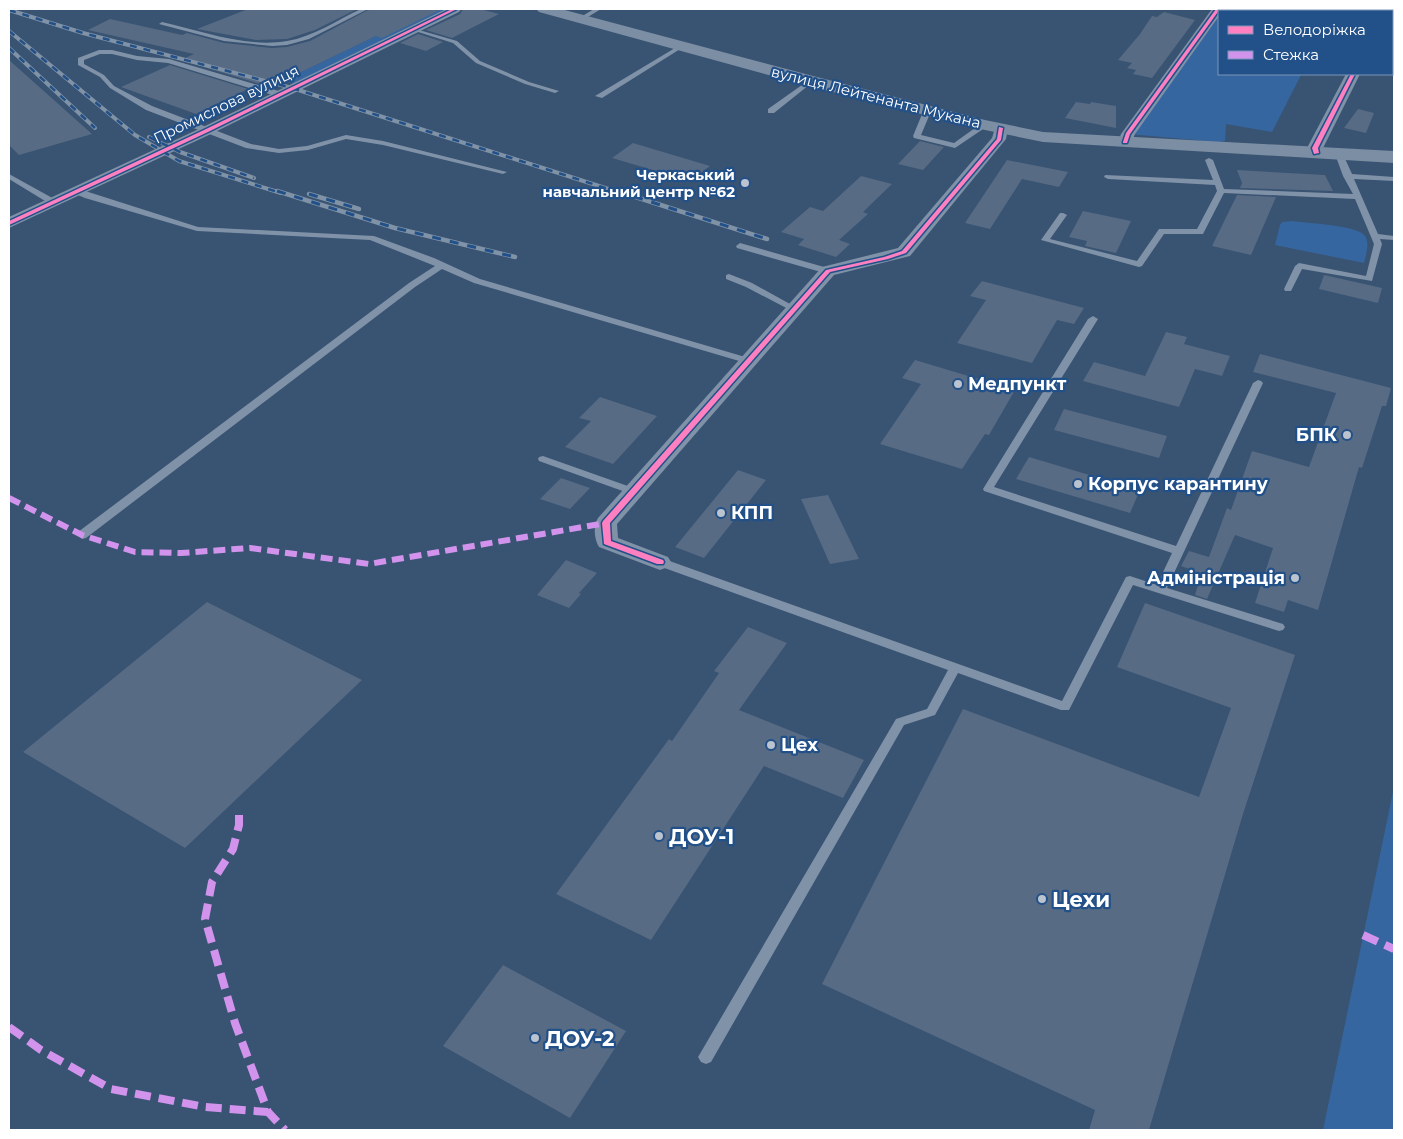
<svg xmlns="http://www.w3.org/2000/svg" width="1403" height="1139" font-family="Montserrat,sans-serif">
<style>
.green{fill:#36669f}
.building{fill:#576b84}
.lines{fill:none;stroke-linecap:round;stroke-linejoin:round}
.lane{fill:#8092a7;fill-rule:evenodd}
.street{fill:#8092a7;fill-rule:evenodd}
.secondary{fill:#7b8ea3;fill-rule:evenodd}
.rail-far1-casing{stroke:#8092a5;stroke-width:4}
.rail-casing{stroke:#8092a5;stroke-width:4.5}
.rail-far1{stroke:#225089;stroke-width:2.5;stroke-dasharray:7;stroke-linecap:butt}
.rail{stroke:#225089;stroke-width:3;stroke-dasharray:9;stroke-linecap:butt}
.quiet-far1{stroke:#d193ec;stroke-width:6;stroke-dasharray:12 6;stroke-linecap:butt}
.quiet{stroke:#d193ec;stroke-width:8;stroke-dasharray:16 8;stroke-linecap:butt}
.cycleway-casing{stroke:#225089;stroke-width:3}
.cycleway{fill:#ff80c0;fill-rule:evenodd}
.poi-dot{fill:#bac3ce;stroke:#225089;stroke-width:2}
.labels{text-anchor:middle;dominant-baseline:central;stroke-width:4.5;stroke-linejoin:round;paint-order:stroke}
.far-street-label{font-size:15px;fill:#fff;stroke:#225089}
.far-poi-label{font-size:15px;font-weight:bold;fill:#fff;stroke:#225089;text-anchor:end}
.poi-label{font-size:18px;font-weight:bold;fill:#fff;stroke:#225089;text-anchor:start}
.near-poi-label{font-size:21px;font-weight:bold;fill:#fff;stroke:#225089;text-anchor:start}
</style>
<rect width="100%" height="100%" fill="#395372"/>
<g class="green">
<path d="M432 9H449L294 84 277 78 284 75 291 77Z"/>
<path d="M1218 9H1289L1287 11H1219V74L1301 75 1272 132 1226 124 1225 141 1218 142 1128 134Z"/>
<path d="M1292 221C1306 223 1358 225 1365 236 1370 243 1366 255 1364 263L1275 245 1280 225 1282 222Z"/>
<path d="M1394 787V1130H1323Z"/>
</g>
<g class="building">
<path d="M248 9H357L315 30 287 39 256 40 197 29Z"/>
<path d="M370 9H442L382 38 376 36 291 77 280 74 260 84 181 60 194 54 88 30 110 19 182 35 187 33 224 43 272 48 287 47 310 41Z"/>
<path d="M463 9H480L499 14 452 38 426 30 460 14Z"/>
<path d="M1164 12 1195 20 1152 78 1133 74 1136 70 1127 68 1132 63 1118 60 1140 34 1152 16 1157 17Z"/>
<path d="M418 34 443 42 426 51 400 43Z"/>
<path d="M9 60 92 134 19 155 9 145Z"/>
<path d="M170 65 248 89 196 114 121 87Z"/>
<path d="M1076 102 1090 104 1091 102 1116 106V128L1065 118Z"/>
<path d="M1358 109 1374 113 1366 133 1344 128Z"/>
<path d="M920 141 944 147 923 170 898 164Z"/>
<path d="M633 143 710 166 690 181 612 158Z"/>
<path d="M1007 160 1068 172 1059 187 1022 179 990 229 965 223Z"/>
<path d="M1237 170 1325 175 1333 191 1240 188 1242 183Z"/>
<path d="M861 176 892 184 863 212 868 214 839 240 850 244 836 257 798 245 804 239 781 232 810 207 823 211Z"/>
<path d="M1237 195 1276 197 1251 255 1212 246Z"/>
<path d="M1083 211 1131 221 1116 253 1085 246 1087 241 1069 237Z"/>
<path d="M1324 275 1382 288 1378 303 1319 289Z"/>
<path d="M982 281 1084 308 1074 324 1057 320 1032 363 957 343 986 300 970 296Z"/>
<path d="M1166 332 1187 337 1184 344 1230 356 1222 376 1195 369 1179 407 1083 381 1094 362 1145 376Z"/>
<path d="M1260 354 1391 388 1386 406H1382L1362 468 1359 467 1318 610 1288 600 1284 612 1255 603 1273 548 1235 535 1207 599 1195 595 1198 585 1187 581 1192 570 1181 566 1189 551 1209 557 1227 508 1231 510 1252 451 1309 467 1336 393 1253 372Z"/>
<path d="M915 360 1015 390 989 435 985 434 962 469 880 444 921 384 902 378Z"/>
<path d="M600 397 657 416 613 464 565 447 591 421 579 418Z"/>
<path d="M1064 409 1167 436 1159 458 1054 430Z"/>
<path d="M1029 457 1140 490 1130 513 1016 479Z"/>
<path d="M738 470 766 480 704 558 675 547Z"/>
<path d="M561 478 590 488 570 509 540 499Z"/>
<path d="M828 495 859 559 830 564 801 499Z"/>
<path d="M566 560 597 573 579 593 581 594 569 608 537 595Z"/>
<path d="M207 602 362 680 185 848 23 752Z"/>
<path d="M1145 603 1295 655 1243 814 1149 1130H1089L1095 1110 822 984 963 709 1199 797 1231 708 1117 667Z"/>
<path d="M748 627 787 643 739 710 864 760 843 798 764 766 651 940 556 894 669 739 672 741 719 673 714 671Z"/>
<path d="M503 965 626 1031 570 1118 443 1046Z"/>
</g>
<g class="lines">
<g class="lane">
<path d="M361 9H368L309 39 287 45 272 46 224 41 159 24 162 22C202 31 246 48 287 41 313 37 337 20 361 9Z"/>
<path d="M594 9H601L583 20H579V18Z"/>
<path d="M412 28 457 41 480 61 529 82 559 91 555 93 525 84 476 63 453 43 412 30Z"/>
<path d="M680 45 685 46 602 98 595 96Z"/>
<path d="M99 50H112L137 56 169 59 282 92V96H276L168 63 137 60 112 54H100L84 60V64L104 75 114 86 152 106 251 144 279 149 307 146 346 135 383 141 507 172 503 174 383 145 346 139 308 150 279 153 246 148 146 110 110 88 100 77 78 65V58Z"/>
<path d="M809 80 814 81 774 113H768V109Z"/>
<path d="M925 107 932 109 921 135 954 143 982 123 989 125 955 148 914 138 913 136Z"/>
<path d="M1336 152H1342L1352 174 1394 177V181L1354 179 1378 234 1394 236V240L1380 239 1382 244 1372 281 1302 269 1291 291H1285L1284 289 1295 266 1299 263 1366 276 1374 244 1355 199 1224 193 1203 234H1164L1142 266 1139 267 1041 240 1060 213H1063L1067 215 1050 239 1137 261 1159 229H1197L1217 191 1215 185 1108 179 1104 177 1105 175 1213 180 1205 160 1209 158 1213 160 1224 189 1353 194 1343 176 1335 154Z"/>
<path d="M9 174 56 200 57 202 50 204 9 179Z"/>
<path d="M73 189H79L198 227 374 236 434 258 480 279 752 359 754 361 749 364 746 363 474 283 442 269 415 287 86 538 82 539 77 535 78 532 409 283 435 266 370 240 197 231 85 198 73 193Z"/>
<path d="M740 243 831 269 832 271 828 274 737 248 736 246Z"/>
<path d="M729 274 752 283 799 309 795 312 792 311 746 287 726 279V275Z"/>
<path d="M1093 316 1098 319 994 487 1176 546 1253 383 1258 380 1261 381 1263 383 1167 588 1283 624 1285 627 1283 630 1279 631 1133 585 1069 710H1061L958 673 935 715 904 725 711 1062 706 1064 701 1062 698 1057 701 1052 896 719 927 709 948 670 656 565 654 562 656 559H664L1062 701 1126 577 1130 576 1157 585 1172 553 984 491 983 489 1088 319Z"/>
<path d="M543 456 639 490 640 492 639 494H631L539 461 538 459 539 457Z"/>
</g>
<g class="street">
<path d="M446 9H461L459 12 211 134 9 228V217L201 128Z"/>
<path d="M1212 9H1224L1219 11V16L1135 134 1130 145H1120L1118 142 1121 134Z"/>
<path d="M1379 9H1391L1390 11H1378Z"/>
<path d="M1346 74H1360L1323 148 1324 153 1321 156H1311L1307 148Z"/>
<path d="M1001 124 1006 125 1008 128 1006 139 910 256 834 275 617 524 618 538 668 557 671 562 668 567 660 570 652 567 599 547C594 539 593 526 598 518L822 267 898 248 992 138 996 125Z"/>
</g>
<path class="secondary" d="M536 9H561L817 77 985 120 1043 132 1394 151V163L1043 142 985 130 805 85 539 12Z"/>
<g class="rail-far1-casing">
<g id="rail-far1">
<path d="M9 10 83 33 292 88 621 193"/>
<path d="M9 31 135 135 179 161 281 193"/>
<path d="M9 48 95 128"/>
<path d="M149 137 180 152 254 178"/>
</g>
</g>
<g class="rail-casing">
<g id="rail">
<path d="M277 191 395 228 515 257"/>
<path d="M617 191 767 239"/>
<path d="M309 194 359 209"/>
</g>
</g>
<use href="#rail-far1" class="rail-far1"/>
<use href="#rail" class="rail"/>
<path class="quiet-far1" d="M9 498 82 535 135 552 181 553 250 548 369 564 606 523"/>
<g class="quiet">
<path d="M239 815V825L233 849 212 882 205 919 235 1023 268 1112 285 1130"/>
<path d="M1363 935 1394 949"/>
<path d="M9 1027 41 1050 111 1089 205 1107 268 1112"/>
</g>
<g class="cycleway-casing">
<g id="cycleway">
<path d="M452 9H457L208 132 9 225V221L204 130Z"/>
<path d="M1216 9H1220L1130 134 1127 143H1123V142L1126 133Z"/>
<path d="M1351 74H1355L1318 148 1319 153 1314 154 1312 148Z"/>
<path d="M999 127 1003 128 1001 140 906 253 888 259 830 272 610 523 611 541 663 560 664 562 663 564H657L604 544 602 523 603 521 826 270 884 257 902 251 997 139Z"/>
</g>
</g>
<use href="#cycleway" class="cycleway"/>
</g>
<g class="poi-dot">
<circle cx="745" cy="183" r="5"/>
<circle cx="958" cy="384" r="5"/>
<circle cx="1347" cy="435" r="5"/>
<circle cx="1078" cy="484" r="5"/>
<circle cx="721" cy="513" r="5"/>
<circle cx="1295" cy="578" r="5"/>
<circle cx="771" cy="745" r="5"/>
<circle cx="659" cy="836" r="5"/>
<circle cx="1042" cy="899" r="5"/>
<circle cx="535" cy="1038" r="5"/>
</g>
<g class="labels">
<g class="far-street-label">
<text transform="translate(876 97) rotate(14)">вулиця Лейтенанта Мукана</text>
<text transform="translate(226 104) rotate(-26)">Промислова вулиця</text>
</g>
<g class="far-poi-label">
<text x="735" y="174">Черкаський<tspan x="735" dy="17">навчальний центр №62</tspan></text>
</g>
<g class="poi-label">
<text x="968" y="384">Медпункт</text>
<text x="1337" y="435" text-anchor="end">БПК</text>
<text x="1088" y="484">Корпус карантину</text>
<text x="731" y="513">КПП</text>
<text x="1285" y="578" text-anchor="end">Адміністрація</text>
<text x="781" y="745">Цех</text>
</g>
<g class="near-poi-label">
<text x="669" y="836">ДОУ-1</text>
<text x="1052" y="899">Цехи</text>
<text x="545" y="1038">ДОУ-2</text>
</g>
</g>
<rect width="1403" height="1139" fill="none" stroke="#ffffff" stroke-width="20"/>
<rect x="1218" y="10" width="175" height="65" fill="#225089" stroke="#7a96b8"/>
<rect x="1228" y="26" width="25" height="8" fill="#ff80c0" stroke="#7a96b8"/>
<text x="1263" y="35" font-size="15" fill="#ffffff">Велодоріжка</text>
<rect x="1228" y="51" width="25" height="8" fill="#d193ec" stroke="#7a96b8"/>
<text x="1263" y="60" font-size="15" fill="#ffffff">Стежка</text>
</svg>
